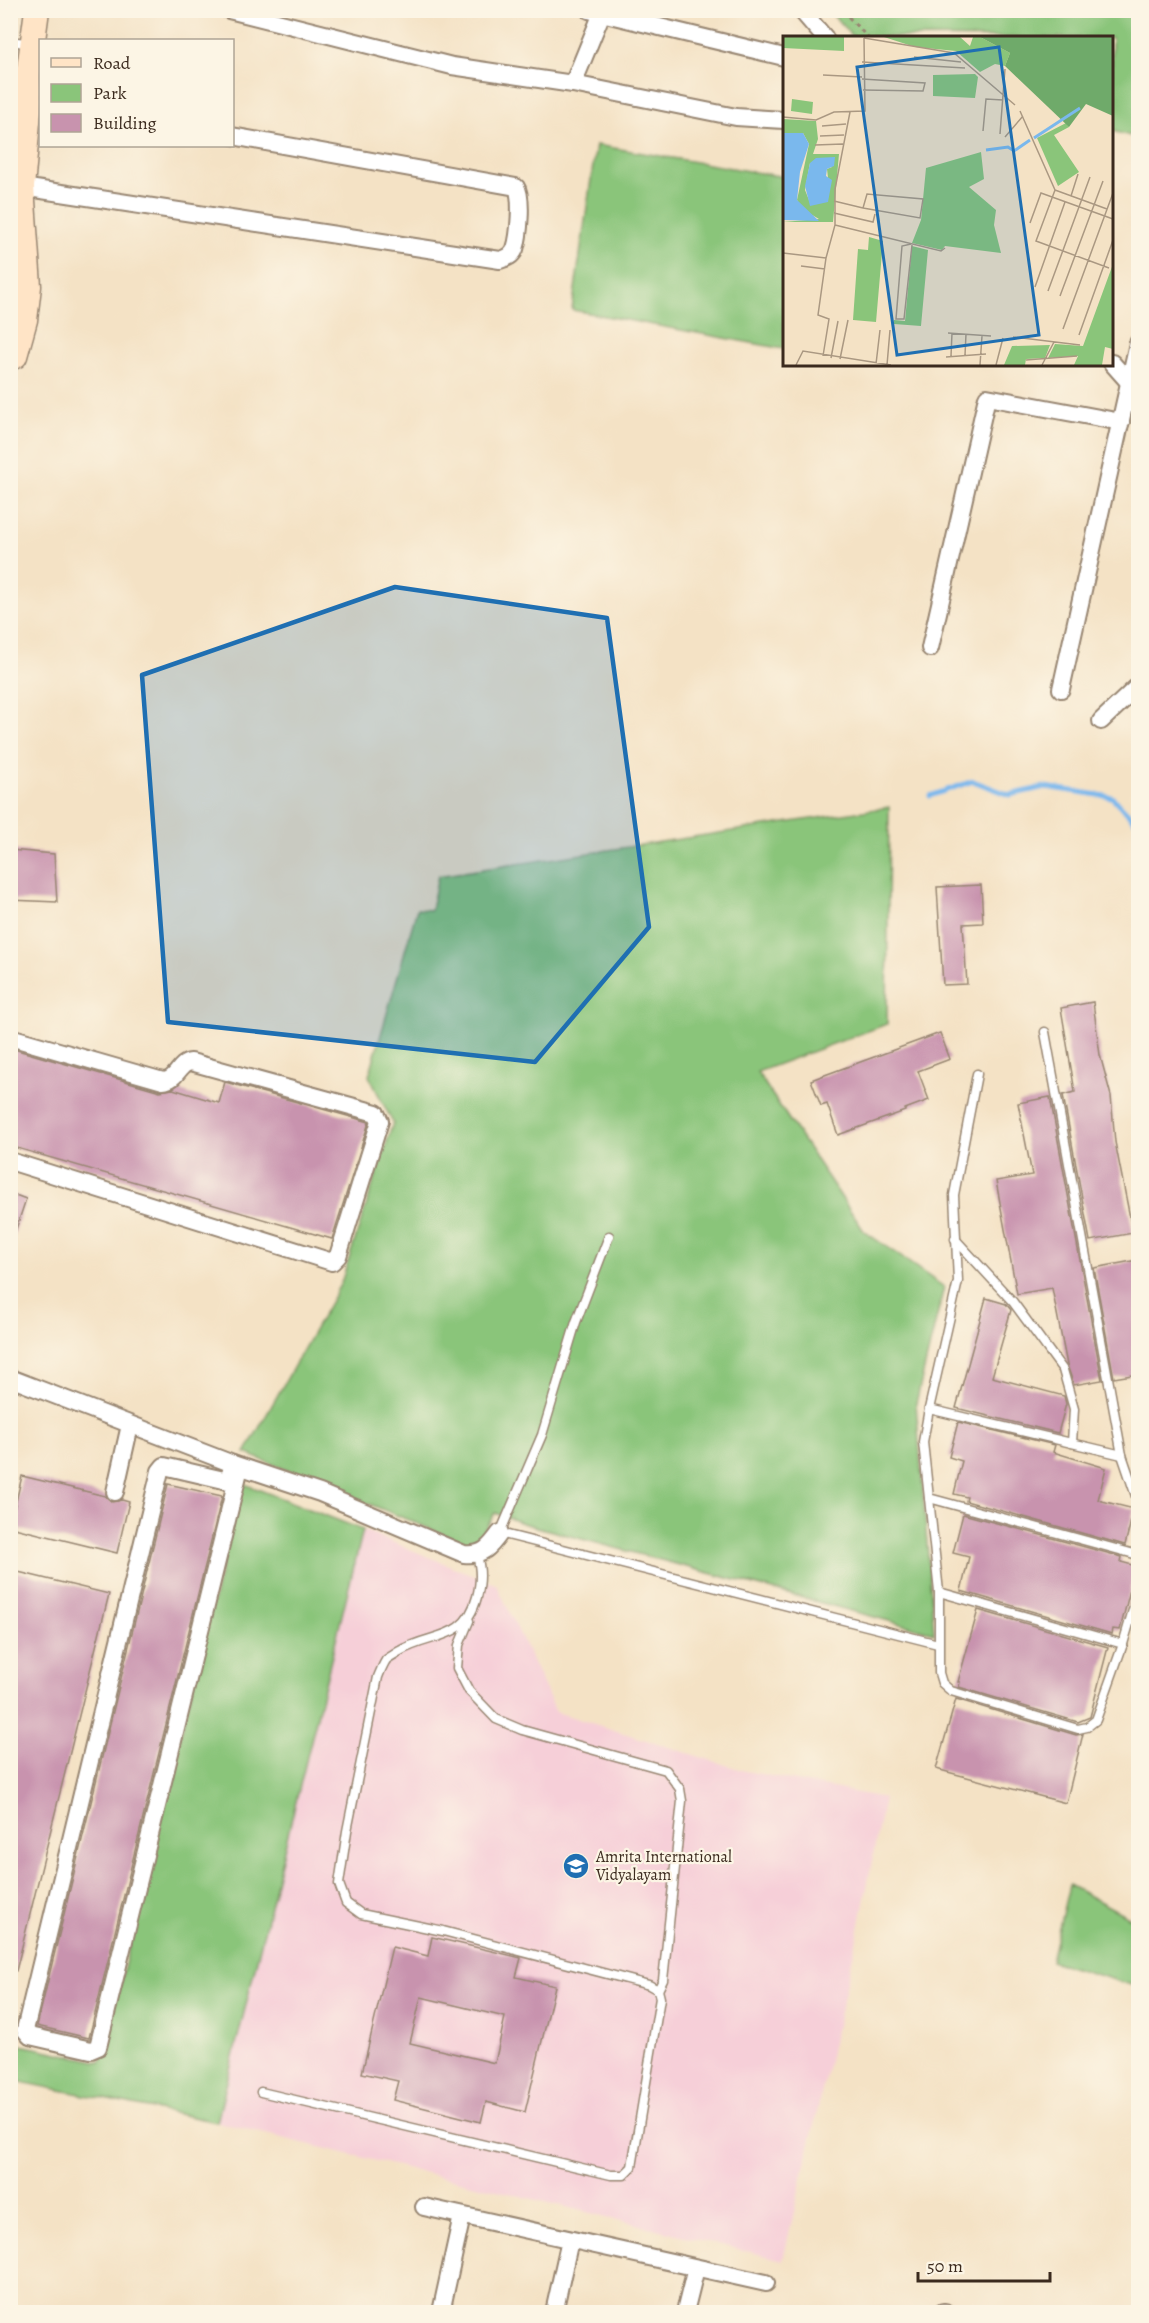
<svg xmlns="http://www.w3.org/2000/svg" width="1149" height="2323" font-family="Alegreya,serif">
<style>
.built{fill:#f6cfd8}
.green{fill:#8ac57a;stroke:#62784c;stroke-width:1.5}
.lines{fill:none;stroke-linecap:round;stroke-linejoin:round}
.stream{stroke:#7ab8ed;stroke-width:5}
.building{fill:#c893ae;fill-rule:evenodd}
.lane-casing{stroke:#988672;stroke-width:11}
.street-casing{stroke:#988672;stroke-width:20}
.secondary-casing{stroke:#988672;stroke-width:27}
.path{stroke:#988672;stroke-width:3;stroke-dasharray:4.5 4.5;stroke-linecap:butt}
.lane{stroke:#fff;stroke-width:8}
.street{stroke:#fff;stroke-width:16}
.secondary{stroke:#ffe4c6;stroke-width:24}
.marked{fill:#1f6fb2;fill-opacity:0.2;stroke:#1f6fb2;stroke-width:4.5;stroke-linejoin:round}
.labels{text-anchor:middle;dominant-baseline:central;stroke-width:4.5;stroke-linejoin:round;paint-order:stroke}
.poi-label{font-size:16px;fill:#3b2a1e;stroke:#fcf5e5;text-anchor:start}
.inset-river{fill:none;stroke:#7ab8ed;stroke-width:3}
.inset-road{fill:none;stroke:#aa9882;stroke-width:1.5}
.view{fill:#1f6fb2;fill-opacity:0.15;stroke:#1f6fb2;stroke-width:3}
.inset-edge{fill:none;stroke:#3b2a1e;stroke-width:3}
</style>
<rect width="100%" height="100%" fill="#fcf5e5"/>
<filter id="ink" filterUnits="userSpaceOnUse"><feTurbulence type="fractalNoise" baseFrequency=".0167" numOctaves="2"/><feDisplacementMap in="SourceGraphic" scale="12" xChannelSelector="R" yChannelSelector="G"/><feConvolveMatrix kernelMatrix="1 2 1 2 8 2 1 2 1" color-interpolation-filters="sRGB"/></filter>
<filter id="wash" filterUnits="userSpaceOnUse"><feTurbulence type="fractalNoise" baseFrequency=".008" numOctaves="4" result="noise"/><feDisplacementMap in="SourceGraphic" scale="24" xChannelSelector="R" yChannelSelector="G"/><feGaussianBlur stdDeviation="1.35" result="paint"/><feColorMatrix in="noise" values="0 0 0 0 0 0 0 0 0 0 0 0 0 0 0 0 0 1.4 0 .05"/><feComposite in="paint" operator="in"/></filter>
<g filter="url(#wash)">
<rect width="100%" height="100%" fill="#f4e2c5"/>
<path class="built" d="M363 1530 497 1585 556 1712 745 1771 884 1798 858 1934 783 2260 217 2122Z"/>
<g class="green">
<path d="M829 11H1138V138L1112 131V38L853 37Z"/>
<path d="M596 145 784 177V349L572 310Z"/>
<path d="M889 807 887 1024 757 1072 864 1231 944 1287 916 1403 934 1633 522 1523 495 1513 474 1547 245 1453 341 1283 393 1123 369 1076 417 909 431 910 438 876Z"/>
<path d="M242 1483 363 1530 217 2122 11 2080V2066L16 2044 101 2062Z"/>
<path d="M1069 1885 1138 1922V1987L1051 1961Z"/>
</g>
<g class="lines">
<path class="stream" d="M930 796 973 781 1010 795 1045 787 1112 797 1138 824"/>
</g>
<g id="blocks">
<g class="building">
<path d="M10 850 54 854 57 902 10 900Z"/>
<path d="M981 885 983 923 963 924 967 984 943 985 937 887Z"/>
<path d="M1093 1002 1100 1055 1111 1096 1115 1142 1133 1233 1090 1241 1063 1095 1075 1092 1061 1008Z"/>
<path d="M940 1033 950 1059 918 1071 929 1100 905 1109V1111L838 1135 827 1104 821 1106 811 1080Z"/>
<path d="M10 1048 160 1091 173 1089 219 1103 225 1082 369 1122 332 1239 10 1146Z"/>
<path d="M1050 1097 1102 1380 1074 1385 1067 1365 1052 1288 1017 1294 996 1181 1032 1175 1018 1103Z"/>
<path d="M10 1193 26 1199 13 1238H10Z"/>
<path d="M1138 1260V1374L1114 1378 1094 1268Z"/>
<path d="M986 1298 1006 1304 1011 1310 992 1377 1064 1396 1066 1404 1058 1433 956 1408Z"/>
<path d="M958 1422 1055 1445 1053 1452 1106 1468 1098 1500 1134 1509 1125 1545 966 1501 967 1497 954 1494 962 1461 949 1457Z"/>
<path d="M22 1476 105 1496 112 1502 122 1500 129 1502 117 1553 10 1527Z"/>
<path d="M168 1484 222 1496 89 2038 37 2026Z"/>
<path d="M963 1514 1122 1557 1121 1562 1136 1566 1120 1630 1113 1629 1112 1634 961 1591 969 1557 953 1553Z"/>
<path d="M10 1570 109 1594 16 1971 10 1970Z"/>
<path d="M978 1610 1108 1647 1090 1717 1078 1722 959 1687 960 1682H958Z"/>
<path d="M956 1699 1076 1735 1083 1734 1066 1803 936 1769Z"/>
<path d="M432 1937 521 1958 516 1977 555 1986 525 2112 486 2102 481 2122 393 2100 398 2081 362 2073 392 1947 428 1956ZM421 1997 505 2017 495 2063 410 2043Z"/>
</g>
</g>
</g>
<g filter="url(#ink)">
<use href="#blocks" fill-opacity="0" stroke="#988672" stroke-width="1.5"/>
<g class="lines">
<g class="lane-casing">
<g id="lane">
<path d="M10 41 32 44"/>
<path d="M1045 1032 1122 1455 1138 1502"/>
<path d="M977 1074 954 1195 958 1281 929 1409 923 1442 939 1592V1673L942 1683 951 1691 1078 1729 1087 1727 1096 1720 1123 1644 1138 1593"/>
<path d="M609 1236 576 1322 542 1435 500 1533 938 1644"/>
<path d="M955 1239 1013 1302 1063 1370 1074 1409 1072 1443"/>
<path d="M929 1409 1122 1455"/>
<path d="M929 1498 1138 1555"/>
<path d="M939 1592 1123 1644"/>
<path d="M469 1621 459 1645 457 1668 469 1691 496 1719 522 1730 666 1770 680 1789 682 1801 663 1980 658 1990"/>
<path d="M261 2092 611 2175H624L632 2167 660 1998 658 1990 649 1985 443 1931 361 1914 346 1903 339 1884 347 1831 378 1677C380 1672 383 1665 386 1660 389 1657 394 1655 398 1652 430 1632 465 1643 477 1597 481 1581 481 1570 477 1555"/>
</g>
</g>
<g class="street-casing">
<g id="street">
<path d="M229 10 452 66 573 84 736 117 784 120"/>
<path d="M589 10 784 57"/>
<path d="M801 10 825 38"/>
<path d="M10 74 28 77"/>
<path d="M573 84 602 13"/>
<path d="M22 187 500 260C507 258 512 256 515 249 519 237 523 197 516 187L232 136"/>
<path d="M1112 363 1135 389"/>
<path d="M930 648 987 397 1121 422"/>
<path d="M1061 689 1138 343"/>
<path d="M1101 721 1138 686"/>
<path d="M10 1037 163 1081C178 1080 178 1063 191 1062L376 1113 380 1121 338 1256 332 1262 10 1161"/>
<path d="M10 1378 233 1464 320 1493 464 1554C483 1556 490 1547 500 1533"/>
<path d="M233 1464 228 1481 164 1466 160 1471 25 2030 30 2036 91 2050 98 2047 240 1467"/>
<path d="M115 1492 130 1425"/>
<path d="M424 2207 766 2283"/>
<path d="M441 2312 462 2216"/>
<path d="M554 2312 570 2240"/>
<path d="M685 2312 696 2268"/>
<path d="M943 2312H945"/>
</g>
</g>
<g class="secondary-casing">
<path id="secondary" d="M10 358 15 356 25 320 29 286 22 187 30 100 28 77 37 10"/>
</g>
<path class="path" d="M842 10 868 38"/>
<use href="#lane" class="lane"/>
<use href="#street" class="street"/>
<use href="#secondary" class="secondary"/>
</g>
</g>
<path class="marked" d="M395 587 607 618 649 927 535 1062 168 1022 142 675Z"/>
<defs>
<g id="school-disc" transform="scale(1.35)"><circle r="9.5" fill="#1f6fb2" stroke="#fcf5e5"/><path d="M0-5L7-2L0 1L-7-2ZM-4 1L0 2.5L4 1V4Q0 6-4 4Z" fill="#fff"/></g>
</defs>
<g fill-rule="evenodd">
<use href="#school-disc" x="576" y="1866"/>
</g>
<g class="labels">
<g class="poi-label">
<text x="596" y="1857">Amrita International<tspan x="596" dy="18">Vidyalayam</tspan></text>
</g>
</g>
<g transform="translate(783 36)">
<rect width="330" height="330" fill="#f4e2c5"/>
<path d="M0 1H61V15L0 12ZM101 1H177L187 10 190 1H197L227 17 222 30 212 28 197 36 173 15 132 11ZM192 38 195 41 192 62 150 60V39ZM9 63 30 66 29 78 8 75ZM0 83 33 85 35 103 30 118H56L50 186H0L36 183 19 173 14 164 26 108 20 97H0ZM27 127 49 131 44 133 45 142 28 169 22 154ZM283 87 286 91 271 99 296 136 275 150 254 102ZM198 116 201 143 186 151 213 174 211 189 218 217 162 210 159 214 129 207 138 184 143 132ZM86 201 100 205 93 286 70 284 75 213 85 214ZM129 210 145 214 138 290 111 288V284L122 285ZM330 228V313L322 311 319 329H291L295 320 265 322 272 308 300 310ZM267 309 262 322 243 323 242 329H221L229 310Z" fill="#8ac57a" fill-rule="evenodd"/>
<path d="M197 1H330V80L303 68 286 91 222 30 227 17Z" fill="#6faa6a"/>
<path d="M0 97H20L26 108 17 136 14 164 36 185 0 184ZM52 121 51 130 44 133 43 140 49 144 45 166 27 170 22 150 27 127 33 122Z" fill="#7ab8ed"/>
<path class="inset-river" d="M251 102 297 72M203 114 225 111 231 115 247 104"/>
<path class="inset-road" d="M81 2 171 17 232 69M131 21 178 26M79 26 182 32M40 39 79 41M79 43 142 47 140 55 80 54M237 75 272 154 253 205 326 232M0 81 33 84 51 76 82 75 81 2M39 90 63 88M200 95 203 63 220 64M217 98 222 33M37 100 61 99M222 101 240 80M32 109 60 108M272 154 324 173M288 160 295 138M51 165 80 172 137 182 140 163 84 158 80 172M51 177 90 186 92 178M247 187 258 157 330 183M52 189 158 215 162 212M128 208 119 210 113 283H121L129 209M0 217 43 222M18 230 42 233M252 251 282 166M265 255 307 141M277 260 320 145M280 293 330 157M165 297 208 300M296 299 330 204M230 301 297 309M182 319 183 298M40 320 46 283 35 279 43 222 52 189V153L67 76M168 320 169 297M163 321 203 318M48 322 55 285M57 323 65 284M243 324 294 320M93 328 97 294M13 329 20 315 108 329M104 329 107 294M197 329 199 300M213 329 220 302M259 329 271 306"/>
<path class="view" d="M216 11 256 299 114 319 74 31Z"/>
<rect width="330" height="330" class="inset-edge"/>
</g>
<rect width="1149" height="2323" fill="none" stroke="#fcf5e5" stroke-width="36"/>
<rect x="39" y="39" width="195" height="108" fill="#fcf5e5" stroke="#afa495" stroke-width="1.5"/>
<rect x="51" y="58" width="30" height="9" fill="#ffe4c6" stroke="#afa495" stroke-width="1.5"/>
<text x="93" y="69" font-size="18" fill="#3b2a1e">Road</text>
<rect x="51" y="84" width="30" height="18" fill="#8ac57a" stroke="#afa495" stroke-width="1.5"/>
<text x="93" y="99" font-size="18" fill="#3b2a1e">Park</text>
<rect x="51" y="114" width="30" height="18" fill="#c893ae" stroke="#afa495" stroke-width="1.5"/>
<text x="93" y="129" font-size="18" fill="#3b2a1e">Building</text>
<path d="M918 2272v9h132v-9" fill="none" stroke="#3b2a1e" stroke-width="3"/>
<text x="927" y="2272" font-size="18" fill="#3b2a1e" stroke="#fcf5e5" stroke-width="4.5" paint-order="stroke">50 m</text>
</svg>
